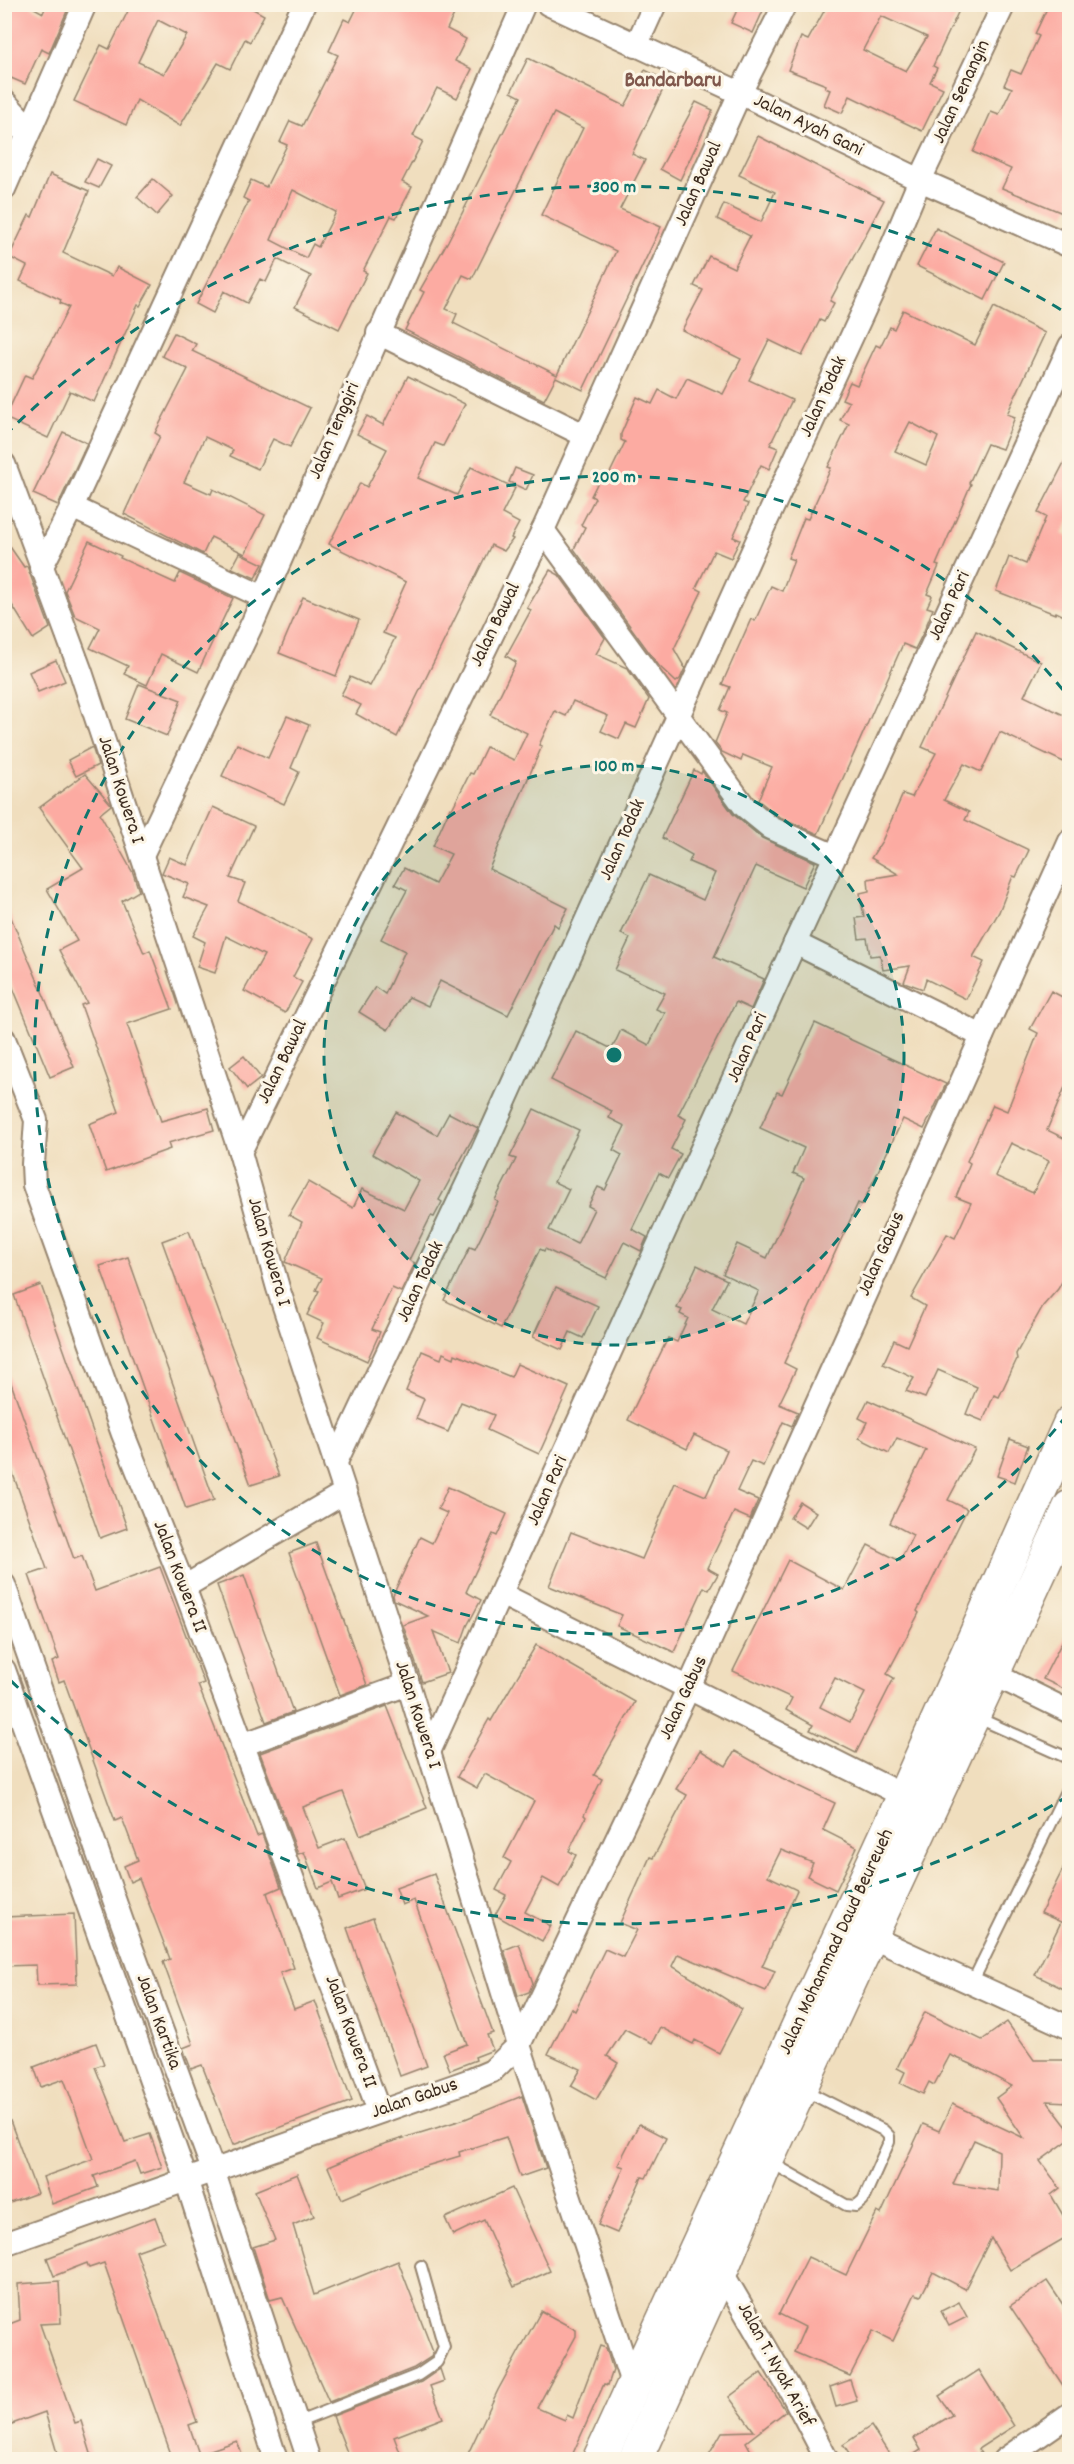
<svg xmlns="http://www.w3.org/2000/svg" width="1074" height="2464" font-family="Dekko,sans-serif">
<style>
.building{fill:#fcaba2;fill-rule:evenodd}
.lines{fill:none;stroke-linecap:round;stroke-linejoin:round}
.service-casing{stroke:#96846e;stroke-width:14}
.minor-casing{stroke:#96846e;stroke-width:26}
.trunk-casing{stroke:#96846e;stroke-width:36}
.service{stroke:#fff;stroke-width:10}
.minor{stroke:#fff;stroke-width:22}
.trunk{stroke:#fff;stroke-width:33}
.ring{fill:none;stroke:#0f766e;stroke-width:3;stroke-dasharray:10 8}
.labels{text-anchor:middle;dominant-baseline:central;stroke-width:6;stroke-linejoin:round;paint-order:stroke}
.street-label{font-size:20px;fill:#3b2a1e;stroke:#fcf5e5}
.quarter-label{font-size:22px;font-weight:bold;fill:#7f574c;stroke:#fcf5e5}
.centre{fill:#0f766e;stroke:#fcf5e5;stroke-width:3}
.ring-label{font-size:18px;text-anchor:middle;font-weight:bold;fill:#0f766e;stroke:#fcf5e5;stroke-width:6;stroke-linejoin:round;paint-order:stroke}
</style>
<rect width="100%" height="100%" fill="#fcf5e5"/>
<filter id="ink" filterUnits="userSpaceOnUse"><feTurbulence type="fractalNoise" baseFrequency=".0167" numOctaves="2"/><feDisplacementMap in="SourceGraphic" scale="12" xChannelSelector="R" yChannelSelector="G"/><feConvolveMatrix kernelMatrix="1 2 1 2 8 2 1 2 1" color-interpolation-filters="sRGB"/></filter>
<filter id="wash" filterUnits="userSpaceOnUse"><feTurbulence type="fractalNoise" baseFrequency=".008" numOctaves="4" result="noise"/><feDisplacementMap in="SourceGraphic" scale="24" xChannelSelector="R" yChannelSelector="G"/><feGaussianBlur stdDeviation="1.35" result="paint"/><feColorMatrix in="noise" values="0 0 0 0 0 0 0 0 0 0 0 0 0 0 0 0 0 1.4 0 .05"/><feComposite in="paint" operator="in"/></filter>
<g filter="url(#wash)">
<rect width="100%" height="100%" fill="#f0debe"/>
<g id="blocks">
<g class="building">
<path d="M4 4H27L43 13 47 4H70L49 53 41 49 25 84 4 75Z"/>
<path d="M126 4H244L264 15 250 42 245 39 230 69 218 63 180 126 137 100 126 125 74 101 101 45 109 49 130 7ZM158 20 187 35 164 74 138 62Z"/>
<path d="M359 4H459L447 29 466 39 455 61 472 69 457 98 437 88 413 136 423 141 402 182 412 187 396 218 391 216 363 271 367 273 339 329 295 307 311 276 277 259 266 282 260 279 247 303 224 291 213 313 196 304 249 201 243 198 251 180 266 187 287 145 280 142 290 121 302 126 338 55 329 51 344 19 350 22ZM293 190 336 212 318 247 313 244 306 258 271 240Z"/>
<path d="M740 4H766L753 33 731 23Z"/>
<path d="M828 4H962L933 66 937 68 930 82 943 88 922 131 850 96 842 113 824 105 830 90 825 88 826 85 788 70 801 37 808 40ZM881 16 927 37 906 71 863 50Z"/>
<path d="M1049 4H1057L1070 10V204L1065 214 1002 188 1011 169 973 152 991 112 999 115 1012 88 1004 85 1011 70 1021 74 1039 36 1035 34Z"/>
<path d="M528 58 625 106 645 70 667 81 632 154 645 160 620 209 661 227 583 390 556 377 544 400 405 330 424 292 420 290 448 241 521 97 511 92ZM554 113 583 128 541 215 616 251 557 375 453 323 457 314 446 309 463 275 472 279Z"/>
<path d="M696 102 713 110 680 180 660 169Z"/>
<path d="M758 136 884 200 830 301 834 303 824 322 820 320 802 356 769 340 749 380 792 400 770 445 778 448 769 469 761 465 743 502 748 504 733 537 740 540 731 558 714 551 696 588 702 591 674 649 685 668 680 679 676 682 659 666 574 549 585 527 581 525 595 498 591 496 601 476 607 479 625 442 621 440V434L637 397 652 404 659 390 676 399 687 378 723 394 741 359 682 330 703 290 694 286 709 256 734 268 750 236 717 219 724 204 761 222 775 192 739 175Z"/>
<path d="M97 159 111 166 99 188 85 182Z"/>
<path d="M50 174 89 191 63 253 112 276 117 267 152 285 140 306 138 305 94 402 70 391 48 438 5 418 25 375 32 378 69 307 60 303 61 300 20 281 27 266 9 257 29 215 32 217Z"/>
<path d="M153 179 173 196 157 215 137 197Z"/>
<path d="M936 228 1004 262 985 300 917 266Z"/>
<path d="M994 307 1045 333 1007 414 1015 417 1002 449 987 444 969 483 971 484 936 565 939 566 927 594 932 596 927 607 933 609 924 631 915 649 903 644 818 834 778 816 758 800 772 767 743 755 741 761 722 752 715 743 727 713 720 710 730 687 722 684 751 619 755 621 771 586 782 591 794 560 788 558 804 518 808 519 831 468 828 467 849 424 840 420 849 402 842 399 850 382 857 385 876 345 880 347 890 327 894 329 903 310 975 345ZM910 422 938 437 926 465 895 451Z"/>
<path d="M174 333 196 344 192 351 310 408 290 447 273 439 258 469 230 456 233 450 205 437 184 482 211 494 213 489 265 515 245 554 211 537 203 554 124 514 160 436 155 433 188 369 162 356Z"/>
<path d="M408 376 465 404 443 446 435 443 418 478 457 495 471 467 515 488 502 514 519 523 511 538 513 539 504 551 491 545 397 737 356 714 361 705 341 695 350 677 370 686 395 638 383 633 406 582 329 544 360 483 367 487 387 449 357 434 367 416 383 425Z"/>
<path d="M63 432 87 443 58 505 33 494Z"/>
<path d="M1070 451V519L1062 534 1070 537V619L1056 612 1055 614 996 591 1009 557 1026 564 1046 517 1038 513Z"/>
<path d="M515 468 533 475 526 490 509 482Z"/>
<path d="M4 538 24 567 27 566 50 628 33 639 9 600 4 602Z"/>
<path d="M89 541 121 556 120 558 175 583 180 573 233 598 198 672 161 654 147 685 124 674 128 666 90 648 100 628 75 616 65 591Z"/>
<path d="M240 553 263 564 255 578 232 568Z"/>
<path d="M550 570 559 575 605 638 596 654 627 668 649 699 636 728 626 724 619 739 601 731 608 716 573 701 566 716 555 711 539 745 542 746 489 869 568 908 558 927 554 924 508 1015 440 981 428 1006 409 997 388 1030 359 1012 375 987 385 994 405 951 381 939 407 890 395 884 404 868 435 884 451 854 433 846 450 808 452 809 470 773 473 774 486 747 514 760 527 733 490 715 516 662 506 656 531 610 527 608Z"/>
<path d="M303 597 359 620 336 676 279 653Z"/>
<path d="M976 631 1041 662 1024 696 1070 718V765L1000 732 981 772 964 764 944 800 969 812 965 820 1029 850 1016 877 1013 876 999 912 973 957 984 962 966 999 926 979 923 989 904 982 910 966 883 970 880 955 870 956 867 938 859 939 856 918 864 917 860 893 869 891 868 879 898 874 871 858 882 841 903 794 912 797 936 753 922 747Z"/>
<path d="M56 660 65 681 38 692 29 672Z"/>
<path d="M139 684 181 700 167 736 125 719Z"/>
<path d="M287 716 309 725 291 768 299 772 284 804 222 776 237 744 268 758Z"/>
<path d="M92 747 98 765 76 776 68 760Z"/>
<path d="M694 770 701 774 702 771 733 814 762 838 815 862 803 887 756 866 714 957 764 979 751 1009 736 1002 678 1115 686 1119 671 1149 681 1154 668 1178 659 1173 632 1229 647 1237 641 1251 624 1242 606 1278 545 1249 544 1251 540 1249 501 1328 444 1300 470 1247 475 1249 498 1202 495 1200 516 1159 510 1157 534 1109 579 1130 554 1182 569 1189 549 1230 577 1244 594 1209 588 1206 598 1187 605 1190 622 1155 613 1150 625 1126 609 1118 612 1111 551 1080 576 1031 612 1049 621 1030 649 1045 665 1013 656 1009 665 993 615 970 630 938 621 934 649 875 703 900 715 873 689 862 692 855 662 838Z"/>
<path d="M85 774 110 803 111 805 100 814 133 873 139 891 122 901 144 953 150 950 172 1009 127 1024 161 1121 208 1108 214 1130 168 1143 170 1149 106 1172 89 1124 119 1112 81 1005 87 1003 59 950 77 941 47 889 83 868 39 808Z"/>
<path d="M213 807 254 826 230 878 245 883 238 901 313 939 293 977 302 982 285 1013 244 991 264 955 226 936 215 973 197 967 205 942 193 936 209 907 183 897 189 884 162 873 169 857 187 865Z"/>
<path d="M4 901 74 1067 50 1077 4 966Z"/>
<path d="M1051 991 1070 1001V1075L1047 1130 1070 1141V1267L1058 1289 1043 1306 1016 1354 1017 1359 999 1397 994 1395 983 1421 966 1414 977 1387 938 1370 925 1398 906 1391 914 1378 883 1364 894 1340 907 1346 925 1306 911 1298 947 1234 955 1238 971 1203 956 1197 970 1163 967 1161 993 1105 1007 1111 1038 1033 1030 1029ZM1011 1143 1049 1161 1033 1193 995 1176Z"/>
<path d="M815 1023 946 1084 924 1129 903 1119 862 1205 858 1203 784 1363 796 1369 779 1404 798 1412 792 1426 783 1422 763 1466 751 1461 737 1491 758 1500 750 1519 734 1512 707 1568 718 1574 709 1590 704 1587 674 1652 617 1626 622 1615 549 1586 571 1532 642 1559 675 1483 706 1496 727 1450 694 1435 687 1449 628 1420 668 1338 677 1342 688 1318 680 1314 682 1310 677 1308 697 1265 727 1280 712 1309 743 1324 759 1291 723 1274 737 1244 767 1258 804 1178 793 1173 804 1148 760 1128 777 1092 782 1094Z"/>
<path d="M244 1056 261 1078 247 1089 230 1067Z"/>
<path d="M396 1112 437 1135 449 1113 478 1128 439 1200 442 1202 434 1217 431 1216 409 1260 415 1263 401 1292 392 1288 372 1329 380 1332 367 1361 317 1338 324 1323 307 1315 319 1291 316 1290 322 1278 285 1262 302 1222 289 1215 308 1182 353 1208 362 1189 404 1209 419 1181 372 1154Z"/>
<path d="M189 1231 279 1476 251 1485 162 1241Z"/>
<path d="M128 1257 214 1500 186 1509 100 1266Z"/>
<path d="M41 1285 127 1528 100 1538 14 1295Z"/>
<path d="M556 1287 598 1306 583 1338 570 1332 562 1350 533 1337Z"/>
<path d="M422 1351 441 1359 443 1353 454 1358 455 1354 511 1377 517 1364 569 1387 539 1454 487 1430 494 1415 461 1402 448 1432 416 1419 424 1399 406 1391Z"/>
<path d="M4 1372H7L74 1559 82 1556 95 1591 160 1567 204 1683 198 1685 257 1836 262 1834 281 1887 267 1893 294 1968 280 1973 294 2009 315 2001 352 2101 233 2145 202 2065 191 2069 183 2048 193 2044 163 1962 170 1959 139 1878 130 1882 124 1866 138 1860 122 1818 115 1821 64 1680 59 1682 52 1662 59 1659 29 1575 47 1569 4 1449Z"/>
<path d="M868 1400 975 1449 948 1500 967 1509 917 1611 919 1613 887 1674 894 1678 856 1753 810 1730 813 1725 786 1710 792 1698 733 1671 788 1560 844 1590 868 1545 900 1561 913 1535 890 1523 926 1450 897 1438 889 1453 859 1438 867 1422 859 1418ZM835 1678 865 1693 850 1722 820 1707Z"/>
<path d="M1010 1439 1028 1446 1015 1482 997 1476Z"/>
<path d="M448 1487 507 1514 497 1536 493 1534 466 1592 481 1600 467 1626 461 1643 433 1631 448 1673 422 1682 403 1625 428 1616 394 1600 393 1595 420 1537 432 1543 447 1513 438 1509Z"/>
<path d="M800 1502 816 1512 806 1528 790 1518Z"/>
<path d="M316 1543 367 1685 340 1695 289 1553Z"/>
<path d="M244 1575 293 1712 266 1722 217 1585Z"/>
<path d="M1070 1626V1692L1043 1679Z"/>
<path d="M536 1645 635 1702 594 1775 602 1779 584 1815 586 1817 569 1851 576 1855 559 1887 543 1878 525 1912 551 1926 542 1941 495 1915 506 1895 496 1890 511 1862 504 1858 534 1801 485 1774 477 1788 457 1777 489 1719 491 1721Z"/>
<path d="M387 1706 427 1808 360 1835 343 1792 303 1807 319 1848 345 1838 365 1889 338 1899 332 1882 318 1888 304 1852 298 1854 260 1753Z"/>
<path d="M700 1750 726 1766 735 1751 782 1778 835 1803 823 1830 857 1847 836 1890 807 1876 813 1863 781 1850 768 1876 797 1890 762 1966 775 1971 766 1991 678 1954 672 1966 742 2009 719 2053 695 2040 693 2044 660 2027 652 2043 625 2029 607 2056 618 2063 596 2100 571 2086 581 2069 548 2054 571 2008 575 2011 605 1949 623 1957 637 1930 620 1923 650 1857 653 1858 687 1795 676 1789Z"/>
<path d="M1070 1855V1992L1035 1975 1061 1922 1041 1913Z"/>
<path d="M434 1874 493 2033 487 2035 493 2050 475 2057 476 2060 450 2070 443 2053 467 2044 414 1900 402 1905 396 1888Z"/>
<path d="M74 1914 77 1984 37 1985 36 1965 4 1966V1917Z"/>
<path d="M373 1918 427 2066 400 2076 347 1928Z"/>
<path d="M519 1944 533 1983 529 1992 518 1996 504 1950Z"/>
<path d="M925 2012 982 2040 1007 2022 1034 2060H1070V2102L1047 2101 1070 2131V2139L1040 2161 1060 2188 1051 2195 1070 2227V2235L1010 2270 991 2238 965 2289 933 2272 921 2296 915 2294 893 2341 873 2331 850 2376 794 2352 805 2327 779 2314 808 2257 846 2275 877 2212 881 2214 923 2124 939 2131 952 2104 1024 2138 996 2098 1012 2086 971 2064 950 2055 934 2085 929 2082 923 2094 900 2083 905 2072 897 2068ZM974 2140 999 2151 998 2191 953 2184Z"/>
<path d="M96 2043 104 2064 95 2067 125 2142 150 2134 162 2167 140 2174 135 2161 94 2176 98 2187 52 2204 43 2177 93 2159 64 2079 41 2087 34 2067Z"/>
<path d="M522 2096 546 2168 520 2177 506 2137 459 2152 460 2156 406 2172 342 2199 328 2167 378 2146 465 2119Z"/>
<path d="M4 2110H6L37 2193 10 2203 4 2186Z"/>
<path d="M639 2124 666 2138 646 2178 642 2177 617 2233 598 2225 624 2167 618 2165Z"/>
<path d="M297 2174 314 2216 293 2225 314 2295 398 2261 433 2352 431 2357 414 2368 329 2402 282 2297 270 2300 253 2247 275 2240 255 2191Z"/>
<path d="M512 2188 550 2271 514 2287 484 2220 453 2235 445 2218Z"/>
<path d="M155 2217 164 2241 136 2251 197 2422 189 2425 199 2454 237 2441 244 2460H173L104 2263 89 2268 87 2263 54 2276 47 2258Z"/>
<path d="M59 2281 61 2323 40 2324 75 2423 81 2421 93 2460H59L45 2412 12 2424 4 2403V2326L20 2320 18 2284Z"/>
<path d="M1047 2281 1070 2315V2396L1010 2306Z"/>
<path d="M959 2302 967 2317 949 2326 941 2311Z"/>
<path d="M541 2311 576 2330V2336L537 2408 565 2420 567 2415 573 2418 600 2346 606 2348 613 2370 608 2385 604 2384 570 2460H465L498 2390Z"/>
<path d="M440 2369 444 2381 430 2386 443 2418 394 2437 403 2460H350L333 2416 421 2382Z"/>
<path d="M979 2370 1014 2426 978 2449 985 2460H905L921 2450 914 2438 952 2415 939 2396Z"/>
<path d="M761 2373 786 2411 746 2442 756 2460H706L722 2432 754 2431 729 2397Z"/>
<path d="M850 2380 857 2401 836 2407 830 2387Z"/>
<path d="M871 2426 893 2460H853L843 2445Z"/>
</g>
</g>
</g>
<g filter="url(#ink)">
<use href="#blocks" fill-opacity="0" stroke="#96846e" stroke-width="1.5"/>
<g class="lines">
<g class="service-casing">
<g id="service">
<path d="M4 129 28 136"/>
<path d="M976 1717 1070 1759"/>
<path d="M972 1983 1070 1783"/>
<path d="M770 2162 846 2205 856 2206 863 2200 889 2142V2136L883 2130 804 2090"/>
<path d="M296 2423 418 2375 437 2362 444 2347 421 2266"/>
</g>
</g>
<g class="minor-casing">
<g id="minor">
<path d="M548 4 740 93 920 180 1070 246"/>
<path d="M636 46 655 4"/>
<path d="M4 101 30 129"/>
<path d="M4 189 85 4"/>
<path d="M378 333 586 436"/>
<path d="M4 464 81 672 240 1152 278 1288 408 1684 519 2045 633 2386"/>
<path d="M72 507 263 597"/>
<path d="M543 530 744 806 771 828 835 856"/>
<path d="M41 568 72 507 304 4"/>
<path d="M142 855 253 622 524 4"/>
<path d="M795 943 982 1036"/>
<path d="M4 1039 36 1120 33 1164 34 1185 123 1434 184 1587 379 2111"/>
<path d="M240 1152 543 530 740 93 785 4"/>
<path d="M335 1464 477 1163 763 528 877 282 920 180 1004 4"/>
<path d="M4 1585 122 1922 213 2170 309 2460"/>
<path d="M184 1587 344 1493"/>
<path d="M501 1594 904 1796"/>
<path d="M4 1670 186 2179 276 2460"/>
<path d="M993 1674 1070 1712"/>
<path d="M242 1745 408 1684"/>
<path d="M429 1752 795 943 1070 346"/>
<path d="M871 1937 1070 2028"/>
<path d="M4 2244 471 2080 492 2071 519 2045 689 1687 1070 841"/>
<path d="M721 2271 792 2393 827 2460"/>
<path d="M1004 2460 1070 2414"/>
</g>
</g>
<g class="trunk-casing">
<g id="trunk">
<path d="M599 2460 904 1796 1070 1423"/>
<path d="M635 2460 721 2271 767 2160 1070 1507"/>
</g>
</g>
<use href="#service" class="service"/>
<use href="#minor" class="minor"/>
<use href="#trunk" class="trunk"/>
</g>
</g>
<circle cx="614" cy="1055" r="290" fill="#0f766e" fill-opacity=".12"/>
<g class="ring">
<circle cx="614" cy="1055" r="290"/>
<path d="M1067 1415A579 579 0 1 1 1067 695"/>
<path d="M1068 1796A869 869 0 0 1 5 1675M5 435A869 869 0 0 1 1068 314"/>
</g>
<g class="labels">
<g class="street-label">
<text transform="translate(962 92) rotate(-65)">Jalan Senangin</text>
<text transform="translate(808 126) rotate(26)">Jalan Ayah Gani</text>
<text transform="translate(699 184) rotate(-66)">Jalan Bawal</text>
<text transform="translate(824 397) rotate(-65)">Jalan Todak</text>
<text transform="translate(335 431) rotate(-67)">Jalan Tenggiri</text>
<text transform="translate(950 606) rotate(-65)">Jalan Pari</text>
<text transform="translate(496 625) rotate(-64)">Jalan Bawal</text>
<text transform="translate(120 790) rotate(72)">Jalan Kowera I</text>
<text transform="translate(623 840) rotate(-66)">Jalan Todak</text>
<text transform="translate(748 1048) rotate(-66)">Jalan Pari</text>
<text transform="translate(283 1062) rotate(-64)">Jalan Bawal</text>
<text transform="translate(268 1252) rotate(74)">Jalan Kowera I</text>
<text transform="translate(882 1254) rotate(-66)">Jalan Gabus</text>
<text transform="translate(421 1282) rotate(-65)">Jalan Todak</text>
<text transform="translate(548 1491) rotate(-66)">Jalan Pari</text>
<text transform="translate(179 1577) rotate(69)">Jalan Kowera II</text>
<text transform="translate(684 1698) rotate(-65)">Jalan Gabus</text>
<text transform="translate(417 1715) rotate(72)">Jalan Kowera I</text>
<text transform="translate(837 1942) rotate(-65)">Jalan Mohammad Daud Beureueh</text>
<text transform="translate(158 2022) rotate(70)">Jalan Kartika</text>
<text transform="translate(350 2032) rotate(70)">Jalan Kowera II</text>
<text transform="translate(415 2099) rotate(-19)">Jalan Gabus</text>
<text transform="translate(775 2365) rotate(61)">Jalan T. Nyak Arief</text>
</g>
<g class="quarter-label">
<text x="673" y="81">Bandarbaru</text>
</g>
</g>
<circle cx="614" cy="1055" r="9" class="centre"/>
<g class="ring-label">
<text x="614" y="192">300 m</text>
<text x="614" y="482">200 m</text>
<text x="614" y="771">100 m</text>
</g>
<rect width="1074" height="2464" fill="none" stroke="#fcf5e5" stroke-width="24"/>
</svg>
